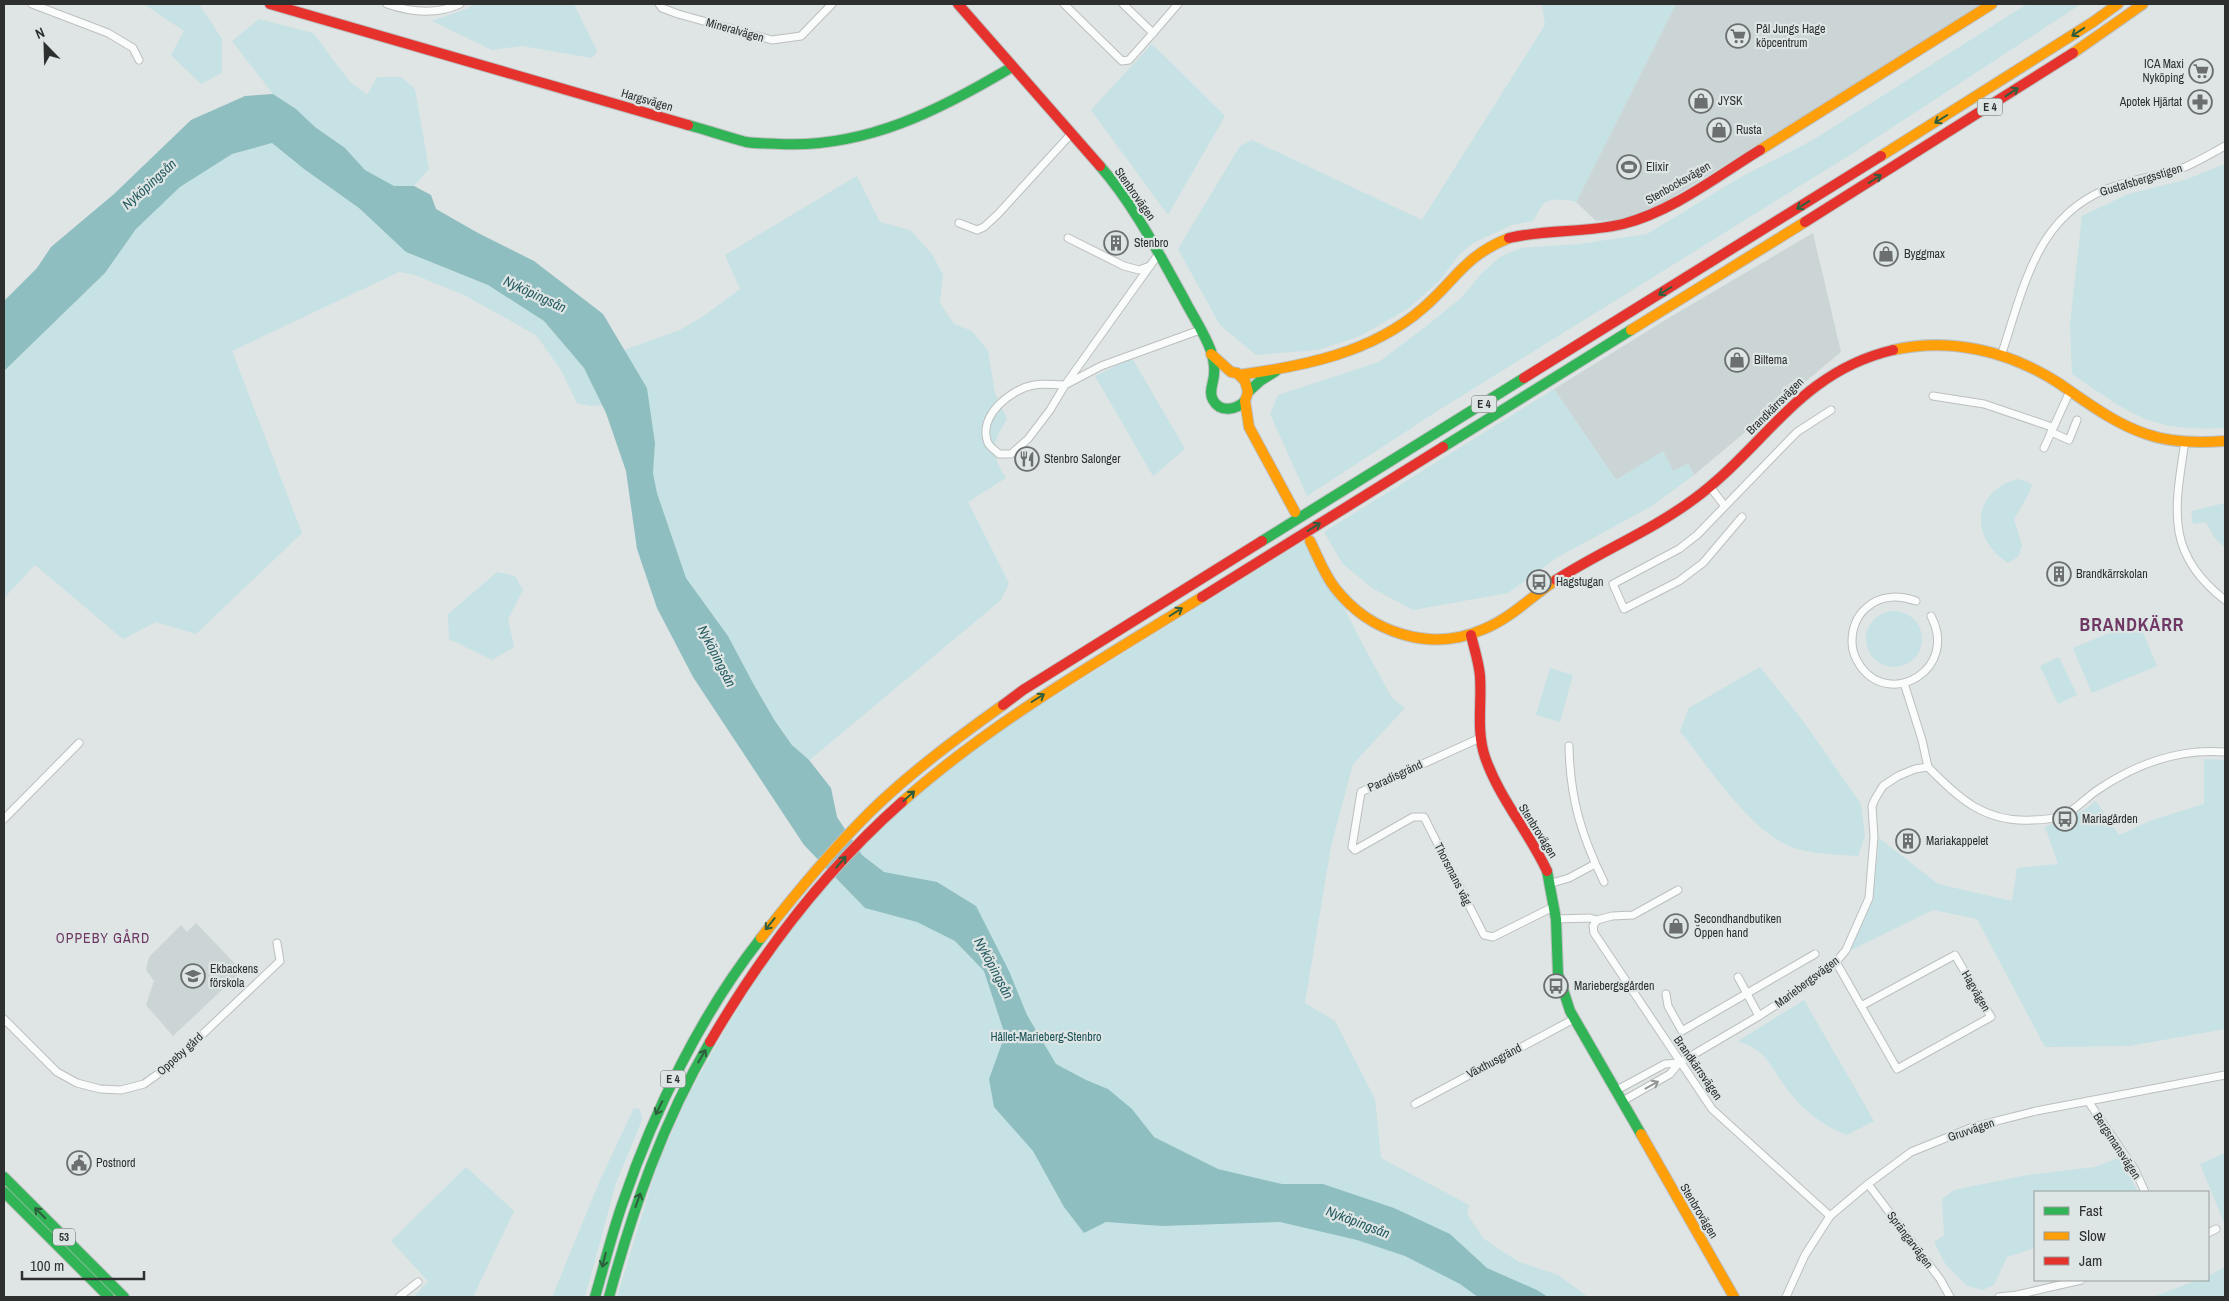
<svg xmlns="http://www.w3.org/2000/svg" width="2229" height="1301" font-family="'Archivo Narrow',sans-serif">
<style>
.built{fill:#cbd5d6}
.green{fill:#c6e2e4}
.water{fill:#8fbec1}
.lines{fill:none;stroke-linecap:round;stroke-linejoin:round}
.street-casing{stroke:#bcbfbf;stroke-width:9}
.fast-casing{stroke:#bcbfbf;stroke-width:12}
.slow-casing{stroke:#bcbfbf;stroke-width:12}
.jam-casing{stroke:#bcbfbf;stroke-width:12}
.street{stroke:#fafbfb;stroke-width:7}
.fast{stroke:#30b455;stroke-width:10}
.slow{stroke:#ff9f0a;stroke-width:10}
.jam{stroke:#e5322d;stroke-width:10}
.oneway{stroke:#2f5e3d}
.oneway2{stroke:#949696}
.labels{text-anchor:middle;dominant-baseline:central;stroke-width:4.5;stroke-linejoin:round;paint-order:stroke}
.shield{fill:#dee5e5;stroke:#636666;stroke-width:1}
.shield-label{font-size:11px;font-weight:bold;fill:#2e3030}
.poi-label{font-size:12px;fill:#2e3030;stroke:#dee5e5;text-anchor:start}
.street-label{font-size:12px;fill:#2e3030;stroke:#dee5e5}
.park-label{font-size:12px;fill:#1a5257;stroke:#dee5e5}
.water-label{font-size:14px;font-style:italic;fill:#255b60;stroke:#dee5e5}
.neighbourhood-label{font-size:14px;letter-spacing:1px;fill:#6f3763;stroke:#dee5e5}
.district-label{font-size:18px;font-weight:bold;letter-spacing:1px;fill:#6f3763;stroke:#dee5e5}
</style>
<rect width="100%" height="100%" fill="#dfe4e4"/>
<g class="built">
<path d="M1676 4H1983L1839 95 1660 205 1641 213 1616 220 1596 221 1576 202Z"/>
<path d="M1813 233 1841 352 1694 475 1688 464 1673 471 1663 452 1616 480 1554 389 1667 319Z"/>
<path d="M196 923 242 971 173 1036 146 1005 154 981 146 970 149 957 181 925 187 932Z"/>
</g>
<g class="green">
<path d="M144 4H199L222 39V73L201 84 171 55 184 31Z"/>
<path d="M474 4H574L597 51 592 58 522 46 492 50 432 21 469 8Z"/>
<path d="M1542 4H1676L1576 202C1566 200 1548 196 1541 207 1538 211 1536 217 1533 221L1512 225 1473 243 1459 255 1440 280 1409 308 1360 336 1318 350 1256 355 1220 325 1178 249 1240 146 1252 140 1422 220 1545 25Z"/>
<path d="M2027 4H2081L1853 153 1439 410 1307 496 1270 414 1278 395 1379 362 1429 324 1462 297 1482 273 1500 257 1521 248 1579 244 1647 234 1741 177 1813 140Z"/>
<path d="M259 19 313 33 350 82 367 95 377 77H401L415 89 429 169 414 186H394L365 170 345 148 315 127 296 109 273 94 232 41Z"/>
<path d="M1152 44 1225 116 1168 215 1091 110Z"/>
<path d="M272 143 304 169 359 208 406 252 488 285 544 321 584 368 602 405 591 406 577 403 561 370 536 335 464 295 415 275 399 272 232 351 302 533 196 634 156 622 123 639 35 565 4 598V371L105 273 136 229 180 187 232 153Z"/>
<path d="M2225 164V428C2199 429 2173 429 2149 420 2123 411 2095 389 2072 374L2070 324 2082 216 2128 194 2185 180Z"/>
<path d="M857 176 880 222 910 230 932 254 943 275 940 303 954 324 972 331 988 351 995 393 1007 419C991 445 990 452 1006 478L968 502 1009 583 1001 600 806 763 775 721 754 685 728 636 686 578 657 493 653 473 655 443 647 388 624 350 680 330 705 315 740 289 725 255Z"/>
<path d="M1132 358 1185 449 1153 476 1095 376Z"/>
<path d="M1554 389 1616 480 1663 451 1673 471 1688 464 1694 475 1650 507 1558 557 1508 593 1413 610 1372 588 1343 564 1324 532Z"/>
<path d="M2017 479 2028 482 2032 485 2027 497 2014 519 2022 545 2019 556 2008 563C1970 538 1971 493 2017 479Z"/>
<path d="M2225 503V548L2214 537 2206 522 2193 524 2191 511Z"/>
<path d="M1309 538 1363 645 1392 698 1405 708 1353 764 1331 846 1305 1003 1335 1021 1375 1099 1381 1158 1469 1205 1467 1214 1484 1239 1519 1262 1558 1275 1588 1297H617L657 1166 687 1098 726 1028 773 953 813 901 848 860 931 782 1027 710 1050 699Z"/>
<path d="M497 572 515 576 523 590 508 619 514 647 492 660 449 639 448 614Z"/>
<circle cx="1894" cy="639" r="28"/>
<path d="M2138 621 2157 666 2092 693 2073 648Z"/>
<path d="M2059 657 2077 695 2058 704 2040 666Z"/>
<path d="M1760 667 1803 721 1861 804 1865 836 1858 856C1834 854 1805 855 1783 843 1746 824 1706 764 1680 731L1689 708Z"/>
<path d="M1550 668 1573 675 1560 722 1536 715Z"/>
<path d="M2204 759 2225 760V1029L2129 1046 2045 1047 1977 919 1933 910 1849 951 1873 900 1879 838 1938 884 2012 901 2017 868 2058 864 2045 827 2084 810 2096 801 2119 835 2152 820 2204 804Z"/>
<path d="M1804 1000 1874 1121 1847 1135C1821 1125 1800 1108 1784 1085 1774 1071 1768 1056 1752 1047 1748 1044 1742 1043 1738 1041Z"/>
<path d="M634 1108 640 1109 642 1120 616 1183 585 1297H552L601 1178Z"/>
<path d="M2225 1153V1225L2200 1164Z"/>
<path d="M2118 1158 2126 1169 2138 1192H2035V1248L2007 1257 1994 1285 1983 1290 1967 1286 1946 1265 1934 1242 1944 1235 1942 1199 1954 1190 2027 1175 2095 1167Z"/>
<path d="M466 1167 514 1211 473 1297H414L428 1281 391 1241Z"/>
<path d="M2225 1267V1297H2153L2197 1280H2208V1276Z"/>
</g>
<path class="water" d="M273 94 296 109 315 127 345 148 365 170 394 186H414L431 195 436 209 478 233 534 261 603 314 647 388 655 443 653 473 657 493 686 578 728 636 754 685 775 721 792 745 809 760 831 788 837 817 862 855 884 872 937 882 976 906 1009 971 1027 1015 1056 1064 1086 1080 1108 1089 1132 1109 1154 1137 1218 1169 1282 1184H1323L1394 1208 1450 1234 1487 1268 1537 1290 1548 1297H1478L1460 1284 1405 1256 1357 1240 1280 1222 1162 1226 1106 1222 1084 1233 1064 1207 1033 1151 994 1107 989 1079 1005 1035 984 971 955 941 917 922 865 908 804 845 693 677 657 608 637 549 626 471 606 413 584 368 544 321 488 285 406 252 359 208 304 169 272 143 232 154 180 187 136 229 105 273 4 371V301L37 268 51 247 114 194 191 120 245 96Z"/>
<g class="lines">
<g class="street-casing">
<g id="street">
<path d="M32 4 108 33 133 48 139 60"/>
<path d="M387 4C410 12 436 15 460 4"/>
<path d="M659 4 662 8 678 14 772 40 801 36 832 4"/>
<path d="M1064 4 1122 61 1129 60 1153 33"/>
<path d="M1123 4 1153 33 1178 4"/>
<path d="M959 223 977 230 984 227 998 214 1071 134"/>
<path d="M1068 238 1124 266 1139 270 1150 266"/>
<path d="M1160 252 1065 385C1055 385 1044 383 1034 385 1011 389 977 416 988 443 990 447 996 451 999 454H1011L1028 439 1050 410 1065 385 1101 366 1200 330"/>
<path d="M2001 356C2025 284 2037 210 2118 185 2140 178 2163 175 2185 167 2199 161 2212 153 2225 146"/>
<path d="M1933 396 1984 404 2052 427"/>
<path d="M2051 432 2069 440 2077 420"/>
<path d="M2185 441C2175 508 2164 553 2225 600"/>
<path d="M2044 448 2070 391"/>
<path d="M1710 487 1724 505"/>
<path d="M1742 517 1703 563 1679 581 1624 609 1613 584 1679 549 1697 535 1797 432 1831 410"/>
<path d="M1916 601C1899 595 1880 595 1866 608 1856 617 1852 629 1852 642 1852 651 1856 660 1861 667 1891 708 1959 669 1931 616"/>
<path d="M1904 683 1922 740 1928 767"/>
<path d="M1480 738 1361 792 1352 847 1355 850 1413 817H1424L1484 935 1493 937 1555 906"/>
<path d="M1569 746C1570 798 1581 835 1604 882"/>
<path d="M4 819 79 743"/>
<path d="M1552 883 1569 878 1595 864"/>
<path d="M1678 890 1633 915 1612 916 1597 920 1593 926 1594 933 1712 1109 1830 1216"/>
<path d="M1556 919 1590 918 1597 920"/>
<path d="M1836 962 1897 1069 1991 1017 1955 955 1861 1006"/>
<path d="M1738 977 1759 1016"/>
<path d="M1666 994 1668 1006 1682 1031 1815 954"/>
<path d="M4 1019 57 1072 77 1083 100 1089 121 1090 144 1084 169 1066 280 961 277 943"/>
<path d="M1615 1091 1665 1064 1679 1063 1759 1016 1802 988 1836 962 1846 950 1869 898 1874 837 1872 806 1875 799 1883 786 1898 776 1915 769 1928 767C1958 798 1985 823 2032 820 2043 820 2055 819 2066 814 2077 808 2086 798 2096 791 2134 765 2179 748 2225 752"/>
<path d="M2088 1101 2135 1170 2145 1192"/>
<path d="M1621 1102 1670 1074 1679 1063"/>
<path d="M1415 1104 1574 1019"/>
<path d="M1868 1184 1940 1279 1950 1297"/>
<path d="M2208 1233 2216 1229"/>
<path d="M399 1297 418 1282"/>
<path d="M1786 1297 1805 1255 1830 1216 1868 1184 1911 1152 1973 1127 2036 1111 2225 1075"/>
<path d="M1999 1297 2017 1295 2081 1280"/>
</g>
</g>
<g class="fast-casing">
<g id="fast">
<path d="M688 125C707 130 727 137 746 142 757 144 769 143 781 144 866 148 940 110 1012 67"/>
<path d="M1100 166C1134 205 1158 252 1183 297 1192 315 1204 332 1211 351 1213 358 1215 366 1214 374 1214 382 1208 392 1213 400 1220 413 1236 410 1245 401"/>
<path d="M1248 392 1260 381 1276 371"/>
<path d="M1443 447 1631 330"/>
<path d="M1262 541 1524 378"/>
<path d="M1547 871 1556 919 1558 974 1570 1011 1641 1134"/>
<path d="M4 1177 124 1297"/>
<path d="M4 1192 109 1297"/>
<path d="M595 1297C604 1266 612 1233 623 1202 654 1111 701 1014 761 938"/>
<path d="M609 1297C633 1208 663 1122 710 1042"/>
</g>
</g>
<g class="slow-casing">
<g id="slow">
<path d="M2073 53 2143 4"/>
<path d="M1760 150 1992 4"/>
<path d="M1881 156 2093 22 2118 4"/>
<path d="M1631 330 1805 222"/>
<path d="M1893 350C1950 337 2008 351 2057 382 2085 401 2113 423 2146 434 2171 443 2198 443 2225 441"/>
<path d="M1211 354 1231 372 1237 373 1245 381 1248 392 1245 401 1249 427 1295 512"/>
<path d="M1239 375C1304 366 1371 353 1422 309 1456 280 1464 256 1509 238"/>
<path d="M1310 541C1318 557 1324 574 1335 588 1370 633 1431 653 1484 629 1511 618 1532 596 1556 580"/>
<path d="M902 802C993 721 1099 661 1202 597"/>
<path d="M761 938C795 894 831 851 870 812 911 772 957 738 1003 705"/>
<path d="M1641 1134 1734 1297"/>
</g>
</g>
<g class="jam-casing">
<g id="jam">
<path d="M270 4 688 125"/>
<path d="M958 4 1100 166"/>
<path d="M1805 222 2073 53"/>
<path d="M1509 238C1547 229 1586 233 1623 224 1673 211 1716 177 1760 150"/>
<path d="M1524 378 1881 156"/>
<path d="M1556 580C1601 551 1651 531 1694 499 1766 446 1799 372 1893 350"/>
<path d="M1202 597 1443 447"/>
<path d="M1471 635C1474 648 1479 663 1480 676 1482 703 1476 730 1485 757 1499 798 1529 832 1547 871"/>
<path d="M1003 705 1023 690 1262 541"/>
<path d="M710 1042C762 953 824 871 902 802"/>
</g>
</g>
<use href="#street" class="street"/>
<use href="#fast" class="fast"/>
<use href="#slow" class="slow"/>
<use href="#jam" class="jam"/>
</g>
<defs><path id="oneway-shaft" d="M-6 0H5M1.5-3L5.5 0L1.5 3" fill="none" stroke-width="1.6" stroke-linecap="round" stroke-linejoin="round" transform="scale(1.25)"/></defs>
<g class="oneway">
<use href="#oneway-shaft" transform="translate(2078 32) rotate(147)"/>
<use href="#oneway-shaft" transform="translate(2012 92) rotate(-33)"/>
<use href="#oneway-shaft" transform="translate(1941 119) rotate(148)"/>
<use href="#oneway-shaft" transform="translate(1875 179) rotate(-32)"/>
<use href="#oneway-shaft" transform="translate(1803 205) rotate(148)"/>
<use href="#oneway-shaft" transform="translate(1665 291) rotate(148)"/>
<use href="#oneway-shaft" transform="translate(1314 527) rotate(-32)"/>
<use href="#oneway-shaft" transform="translate(1176 612) rotate(-32)"/>
<use href="#oneway-shaft" transform="translate(1038 698) rotate(-32)"/>
<use href="#oneway-shaft" transform="translate(909 796) rotate(-42)"/>
<use href="#oneway-shaft" transform="translate(841 862) rotate(-49)"/>
<use href="#oneway-shaft" transform="translate(770 924) rotate(129)"/>
<use href="#oneway-shaft" transform="translate(702 1056) rotate(-60)"/>
<use href="#oneway-shaft" transform="translate(659 1108) rotate(116)"/>
<use href="#oneway-shaft" transform="translate(638 1200) rotate(-70)"/>
<use href="#oneway-shaft" transform="translate(40 1213) rotate(-135)"/>
<use href="#oneway-shaft" transform="translate(604 1260) rotate(104)"/>
</g>
<use class="oneway2" href="#oneway-shaft" transform="translate(1652 1085) rotate(-29)"/>
<defs>
<g id="supermarket-ring" transform="scale(1.25)"><circle r="9.5" fill="#dee5e5" stroke="#6c6f6f" stroke-width="1.5"/><path d="M-6-5.5h2.5l.6 2H6L4.5 2H-2.5L-4.4-4H-6ZM-1.5 3.2a1.3 1.3 0 1 0 .1 0ZM3 3.2a1.3 1.3 0 1 0 .1 0Z" fill="#6c6f6f"/></g>
<g id="shop-ring" transform="scale(1.25)"><circle r="9.5" fill="#dee5e5" stroke="#6c6f6f" stroke-width="1.5"/><path d="M-5-2.5h2.3a2.7 3.5 0 0 1 5.4 0H5L5.5 6h-11ZM-1.5-2.5h3a1.5 2.3 0 0 0-3 0Z" fill="#6c6f6f"/></g>
<g id="pharmacy-ring" transform="scale(1.25)"><circle r="9.5" fill="#dee5e5" stroke="#6c6f6f" stroke-width="1.5"/><path d="M-2-6h4v4h4v4h-4v4h-4v-4h-4v-4h4Z" fill="#6c6f6f"/></g>
<g id="stadium-ring" transform="scale(1.25)"><circle r="9.5" fill="#dee5e5" stroke="#6c6f6f" stroke-width="1.5"/><path d="M0-5a6.5 5 0 1 0 0 10a6.5 5 0 1 0 0-10ZM-3.5-1.8h7v3.6h-7Z" fill="#6c6f6f"/></g>
<g id="building-ring" transform="scale(1.25)"><circle r="9.5" fill="#dee5e5" stroke="#6c6f6f" stroke-width="1.5"/><path d="M-4-6H4V6H1V3H-1V6H-4ZM-2.5-4.3h1.7v1.8h-1.7ZM.8-4.3h1.7v1.8H.8ZM-2.5-1h1.7V.8h-1.7ZM.8-1h1.7V.8H.8Z" fill="#6c6f6f"/></g>
<g id="restaurant-ring" transform="scale(1.25)"><circle r="9.5" fill="#dee5e5" stroke="#6c6f6f" stroke-width="1.5"/><path d="M-5-6h1v4h1v-4h1v4h1v-4h1v5L-1.5 .5V6h-2V.5L-5-1ZM5-6V6H3V1.5H1.5Q1.5-4 5-6Z" fill="#6c6f6f"/></g>
<g id="bus-ring" transform="scale(1.25)"><circle r="9.5" fill="#dee5e5" stroke="#6c6f6f" stroke-width="1.5"/><path d="M-5-6H5V4H4V6H2V4H-2V6H-4V4H-5ZM-3.5-4V0h7V-4ZM-3.5 1.2v1.5H-2V1.2ZM2 1.2v1.5H3.5V1.2Z" fill="#6c6f6f"/></g>
<g id="school-ring" transform="scale(1.25)"><circle r="9.5" fill="#dee5e5" stroke="#6c6f6f" stroke-width="1.5"/><path d="M0-5L7-2L0 1L-7-2ZM-4 1L0 2.5L4 1V4Q0 6-4 4Z" fill="#6c6f6f"/></g>
<g id="civic-ring" transform="scale(1.25)"><circle r="9.5" fill="#dee5e5" stroke="#6c6f6f" stroke-width="1.5"/><path d="M-.6-6.5H3V-4.5H.6V-3L4-1V1h2V6H-6V1h2V-1L-.6-3ZM-1.2 2.5V6h2.4V2.5Z" fill="#6c6f6f"/></g>
</defs>
<g fill-rule="evenodd">
<use href="#supermarket-ring" x="1738" y="36"/>
<use href="#supermarket-ring" x="2201" y="71"/>
<use href="#shop-ring" x="1701" y="101"/>
<use href="#pharmacy-ring" x="2200" y="102"/>
<use href="#shop-ring" x="1719" y="130"/>
<use href="#stadium-ring" x="1629" y="167"/>
<use href="#building-ring" x="1116" y="243"/>
<use href="#shop-ring" x="1886" y="254"/>
<use href="#shop-ring" x="1737" y="360"/>
<use href="#restaurant-ring" x="1027" y="459"/>
<use href="#building-ring" x="2059" y="574"/>
<use href="#bus-ring" x="1539" y="582"/>
<use href="#bus-ring" x="2065" y="819"/>
<use href="#building-ring" x="1908" y="841"/>
<use href="#shop-ring" x="1676" y="926"/>
<use href="#school-ring" x="193" y="976"/>
<use href="#bus-ring" x="1556" y="986"/>
<use href="#civic-ring" x="79" y="1163"/>
</g>
<g class="labels">
<g class="shield">
<rect x="1977.5" y="98.5" width="25" height="17" rx="4"/>
<rect x="1471.5" y="395.5" width="25" height="17" rx="4"/>
<rect x="660.5" y="1070.5" width="25" height="17" rx="4"/>
<rect x="53" y="1228.5" width="22" height="17" rx="4"/>
</g>
<g class="shield-label">
<text x="1990" y="107">E 4</text>
<text x="1484" y="404">E 4</text>
<text x="673" y="1079">E 4</text>
<text x="64" y="1237">53</text>
</g>
<g class="poi-label">
<text x="1756" y="29">Pål Jungs Hage<tspan x="1756" dy="14">köpcentrum</tspan></text>
<text x="2184" y="64" text-anchor="end">ICA Maxi<tspan x="2184" dy="14">Nyköping</tspan></text>
<text x="1718" y="101">JYSK</text>
<text x="2182" y="102" text-anchor="end">Apotek Hjärtat</text>
<text x="1736" y="130">Rusta</text>
<text x="1646" y="167">Elixir</text>
<text x="1134" y="243">Stenbro</text>
<text x="1904" y="254">Byggmax</text>
<text x="1754" y="360">Biltema</text>
<text x="1044" y="459">Stenbro Salonger</text>
<text x="2076" y="574">Brandkärrskolan</text>
<text x="1556" y="582">Hagstugan</text>
<text x="2082" y="819">Mariagården</text>
<text x="1926" y="841">Mariakappelet</text>
<text x="1694" y="919">Secondhandbutiken<tspan x="1694" dy="14">Öppen hand</tspan></text>
<text x="210" y="969">Ekbackens<tspan x="210" dy="14">förskola</tspan></text>
<text x="1574" y="986">Mariebergsgården</text>
<text x="96" y="1163">Postnord</text>
</g>
<g class="street-label">
<text transform="translate(735 30) rotate(16)">Mineralvägen</text>
<text transform="translate(647 100) rotate(16)">Hargsvägen</text>
<text transform="translate(2141 180) rotate(-17)">Gustafsbergsstigen</text>
<text transform="translate(1678 183) rotate(-30)">Stenbocksvägen</text>
<text transform="translate(1135 194) rotate(55)">Stenbrovägen</text>
<text transform="translate(1775 406) rotate(-45)">Brandkärrsvägen</text>
<text transform="translate(1395 776) rotate(-25)">Paradisgränd</text>
<text transform="translate(1538 831) rotate(58)">Stenbrovägen</text>
<text transform="translate(1453 874) rotate(63)">Thorsmans väg</text>
<text transform="translate(1807 982) rotate(-37)">Mariebergsvägen</text>
<text transform="translate(1976 991) rotate(60)">Hagvägen</text>
<text transform="translate(180 1054) rotate(-42)">Oppeby gård</text>
<text transform="translate(1494 1061) rotate(-28)">Växthusgränd</text>
<text transform="translate(1698 1068) rotate(55)">Brandkärrsvägen</text>
<text transform="translate(1971 1130) rotate(-19)">Gruvvägen</text>
<text transform="translate(2117 1146) rotate(57)">Bergsmansvägen</text>
<text transform="translate(1699 1211) rotate(59)">Stenbrovägen</text>
<text transform="translate(1910 1240) rotate(53)">Sprängarvägen</text>
</g>
<g class="park-label">
<text x="1046" y="1037">Hållet-Marieberg-Stenbro</text>
</g>
<g class="water-label">
<text transform="translate(149 184) rotate(-42)">Nyköpingsån</text>
<text transform="translate(535 294) rotate(25)">Nyköpingsån</text>
<text transform="translate(717 656) rotate(63)">Nyköpingsån</text>
<text transform="translate(994 968) rotate(62)">Nyköpingsån</text>
<text transform="translate(1358 1222) rotate(21)">Nyköpingsån</text>
</g>
<g class="neighbourhood-label">
<text x="103" y="938">OPPEBY GÅRD</text>
</g>
<g class="district-label">
<text x="2132" y="624">BRANDKÄRR</text>
</g>
</g>
<rect width="2229" height="1301" fill="none" stroke="#2e3030" stroke-width="10"/>
<rect x="2034" y="1191" width="175" height="90" fill="#dee5e5" stroke="#989d9d"/>
<rect x="2044" y="1207" width="25" height="8" fill="#30b455" stroke="#989d9d"/>
<text x="2079" y="1216" font-size="15" fill="#2e3030">Fast</text>
<rect x="2044" y="1232" width="25" height="8" fill="#ff9f0a" stroke="#989d9d"/>
<text x="2079" y="1241" font-size="15" fill="#2e3030">Slow</text>
<rect x="2044" y="1257" width="25" height="8" fill="#e5322d" stroke="#989d9d"/>
<text x="2079" y="1266" font-size="15" fill="#2e3030">Jam</text>
<g transform="translate(45 45) rotate(337)" stroke="#dee5e5" stroke-width="4" paint-order="stroke">
<path d="M0-4L9 19L0 12L-9 19Z" fill="#2e3030"/>
<text y="-8" font-size="14" font-weight="bold" text-anchor="middle" fill="#2e3030">N</text>
</g>
<path d="M22 1271v8h122v-8" fill="none" stroke="#2e3030" stroke-width="2.5"/>
<text x="30" y="1271" font-size="15" fill="#2e3030" stroke="#dee5e5" stroke-width="4" paint-order="stroke">100 m</text>
</svg>
